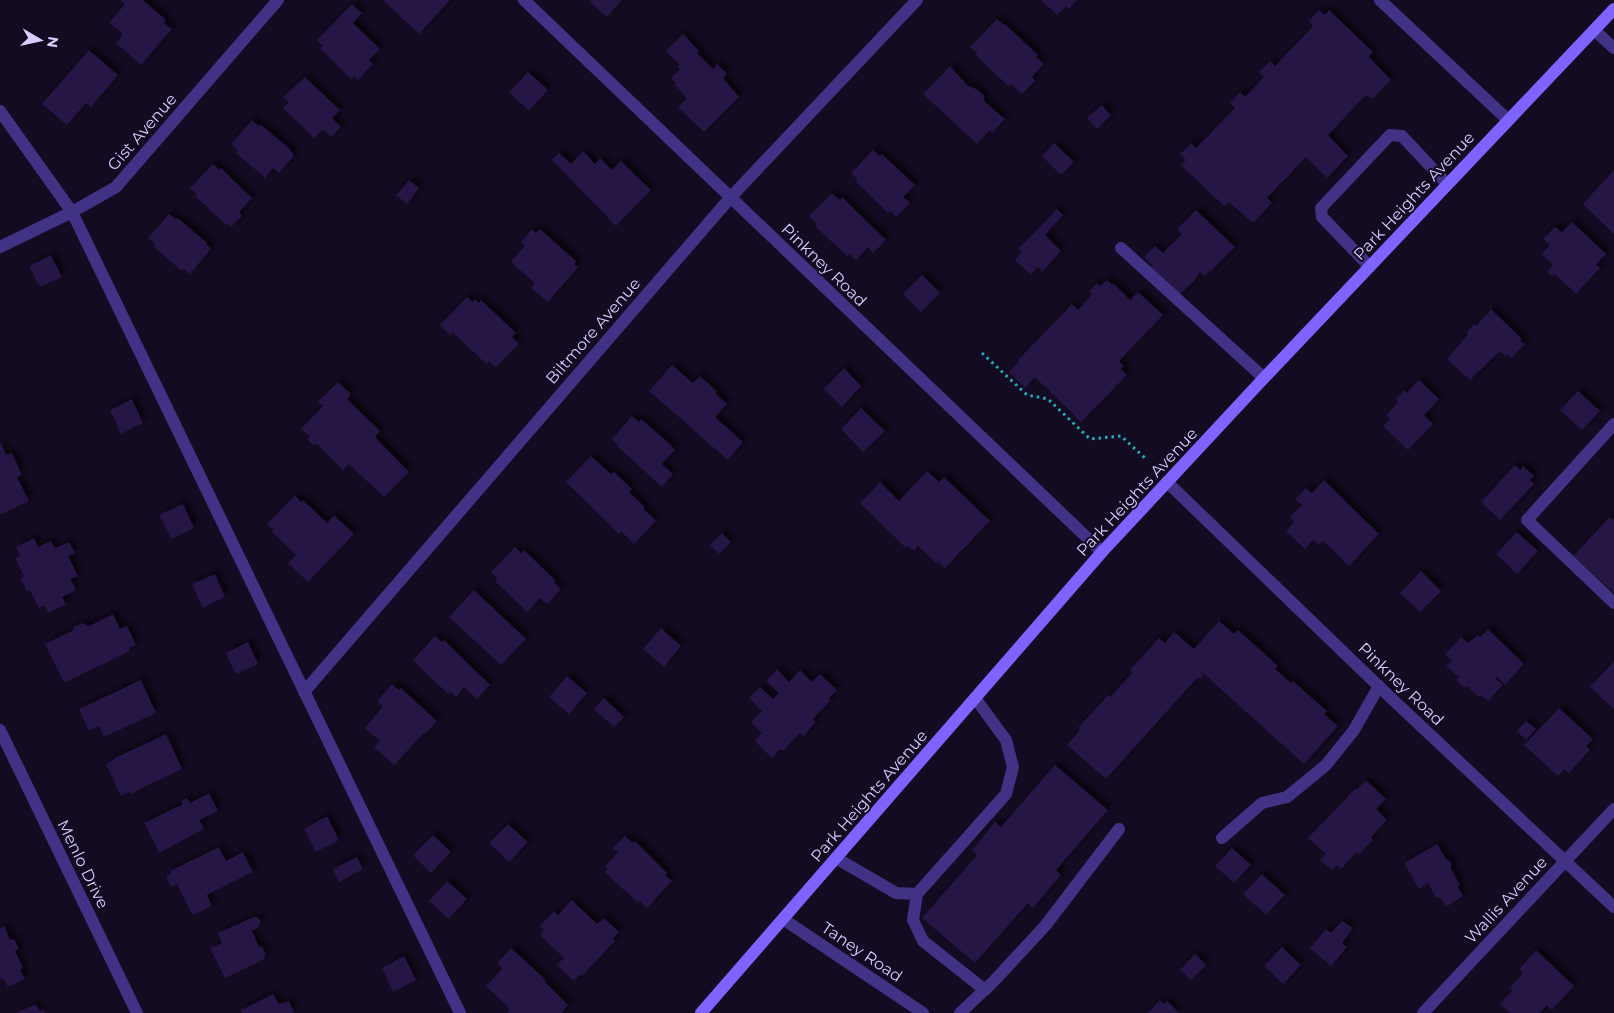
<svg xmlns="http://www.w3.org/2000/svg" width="1614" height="1013" font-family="Montserrat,sans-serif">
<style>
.building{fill:#261544;filter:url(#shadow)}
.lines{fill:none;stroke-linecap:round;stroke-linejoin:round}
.path{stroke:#23adbc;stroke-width:3;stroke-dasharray:2.5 4;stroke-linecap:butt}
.service{stroke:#423285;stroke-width:12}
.minor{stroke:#423285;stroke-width:12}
.secondary{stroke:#7f63ff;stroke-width:12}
.labels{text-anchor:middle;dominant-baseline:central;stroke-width:4;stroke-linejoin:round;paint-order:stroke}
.street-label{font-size:16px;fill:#daccff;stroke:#130b22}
</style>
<defs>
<filter id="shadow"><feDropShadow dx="4.5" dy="-4.5" stdDeviation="2.5" flood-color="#0009"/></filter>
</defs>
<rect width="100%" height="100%" fill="#130b22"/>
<g class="building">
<path d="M120 0H143L166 20 164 23 172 29 141 65 116 43 123 34 109 23 125 4Z"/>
<path d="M383 0H450L419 34Z"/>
<path d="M592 0H622L607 17 590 2Z"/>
<path d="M1041 0H1077L1069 9 1066 6 1057 15Z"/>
<path d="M352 4 362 13 353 23 380 49 369 60 373 64 358 80 354 76 351 79 320 48 323 46 317 40Z"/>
<path d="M1319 10 1325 15 1329 10 1373 52 1369 57 1391 80 1372 99 1366 95 1328 135 1348 156 1327 178 1306 157 1267 198 1272 203 1253 223 1229 202 1224 206 1181 165 1186 160 1180 154 1191 143 1196 148 1235 108 1230 103 1240 92 1245 97 1264 77 1259 72 1270 61 1275 66 1313 26 1309 21Z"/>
<path d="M997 19 1004 25 1005 24 1038 55 1036 57 1044 64 1032 77 1035 81 1022 94 1011 84 1008 86 976 55 977 53 970 47Z"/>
<path d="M683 34 699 51 697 53 713 69 717 64 727 74 723 78 739 97 704 132 678 107 687 98 675 85 676 84 671 78 680 69 678 67 680 65 666 51Z"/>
<path d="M89 50 118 75 91 107 86 103 67 125 42 104Z"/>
<path d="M950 66 968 86 976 89 983 94 985 102 1005 119 992 133 990 130 977 144 923 94Z"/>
<path d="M528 72 548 90 529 111 509 92Z"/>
<path d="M305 77 340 110 332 118 341 127 331 137 323 129 314 138 283 108 289 102 283 97Z"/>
<path d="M1102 105 1111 115 1097 129 1087 118Z"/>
<path d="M252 120 259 126 260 124 290 149 294 156 279 173 273 168 265 178 236 153 238 150 231 144Z"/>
<path d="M1054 143 1074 162 1061 175 1042 156Z"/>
<path d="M873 150 880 156 882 154 915 185 903 197 910 203 896 217 890 211 888 213 856 182 858 180 851 173Z"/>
<path d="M583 151 595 164 600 158 612 170 621 161 651 190 616 226 552 160 559 153 571 164Z"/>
<path d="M213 164 220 170 221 168 252 198 239 212 242 216 231 227 228 224 226 225 195 196 197 194 190 188Z"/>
<path d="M1614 170V234L1583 204Z"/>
<path d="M409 180 419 188 407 204 396 195Z"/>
<path d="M832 193 840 200 842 197 886 240 873 253 868 247 856 260 849 254 847 256 815 226 817 224 809 216Z"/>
<path d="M1057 209 1063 215 1045 235 1061 251 1042 272 1038 267 1031 275 1015 260 1022 252 1018 249Z"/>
<path d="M1196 210 1235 247 1210 272 1209 271 1205 276 1200 272 1194 281 1179 295 1150 268 1152 265 1144 257 1155 246 1163 253 1182 234 1177 229Z"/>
<path d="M169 214 176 219 178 218 207 243 206 244 211 249 190 274 184 269 182 271 153 246 155 244 148 238Z"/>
<path d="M1572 222 1606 254 1596 265 1600 268 1576 294 1554 273 1552 276 1547 272 1553 265 1542 254 1550 245 1543 239 1555 227 1562 232Z"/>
<path d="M532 229 536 233 540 229 576 261 574 264 578 267 548 302 531 288 535 283 511 262 525 245 521 242Z"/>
<path d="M51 255 62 277 40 287 29 266Z"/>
<path d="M922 275 940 293 921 312 903 294Z"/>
<path d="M1107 280 1113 285 1114 284 1130 300 1138 292 1163 315 1119 361 1124 366 1121 369 1127 375 1081 422 1035 377 1025 388 1009 372 1019 361 1018 360 1072 304 1078 310 1092 294 1089 291 1097 283 1100 286Z"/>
<path d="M467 297 473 302 475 299 479 303 481 300 516 333 512 337 519 344 496 367 489 361 486 364 453 332 450 335 440 325Z"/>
<path d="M1491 309 1522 339 1520 340 1525 344 1511 358 1507 354 1505 356 1500 351 1470 380 1447 359 1468 334 1467 332 1474 324 1476 326Z"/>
<path d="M672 365 693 383 700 376 717 391 715 393 727 404 715 417 743 442 728 460 649 391Z"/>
<path d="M844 368 861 386 842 407 824 389Z"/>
<path d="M1419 380 1439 399 1424 415 1433 424 1408 450 1383 426 1390 419 1386 416 1398 402 1396 399 1404 390 1406 393Z"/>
<path d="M338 382 351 394 347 399 380 431 375 437 409 472 384 497 349 464 343 470 317 444 313 445 308 440 309 436 301 429 323 406 318 402Z"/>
<path d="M1578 391 1600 411 1582 430 1560 410Z"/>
<path d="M132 399 143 423 121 434 110 410Z"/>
<path d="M861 408 885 431 863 452 841 429Z"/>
<path d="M632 416 639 422 641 419 670 444 675 450 662 464 673 474 662 487 617 446 618 445 612 439Z"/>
<path d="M0 442 6 455 12 453 22 475 17 477 29 501 0 515Z"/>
<path d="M591 456 611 474 614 472 632 489 629 492 645 507 643 508 656 521 634 544 621 531 619 534 566 482Z"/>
<path d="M1515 465 1520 470 1523 466 1534 476 1530 480 1534 484 1500 520 1481 502Z"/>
<path d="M927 471 939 482 944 477 990 521 945 568 938 561 936 563 918 546 914 551 908 546 906 548 860 503 880 482 899 501Z"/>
<path d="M1324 480 1379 534 1349 566 1323 541 1319 545 1313 540 1305 549 1286 531 1294 522 1290 517 1302 505 1295 499 1306 488 1312 493Z"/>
<path d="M295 495 301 502 303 500 327 523 334 515 354 534 308 582 288 563 296 555 272 532 274 530 267 524Z"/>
<path d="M183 504 194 528 171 539 159 515Z"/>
<path d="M1610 517 1614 520V593L1573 556Z"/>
<path d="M1517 532 1538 551 1517 574 1496 554Z"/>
<path d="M722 533 731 542 719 554 710 545Z"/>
<path d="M34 538 38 547 51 541 55 548 69 542 75 553 68 556 78 576 70 579 76 590 62 597 66 604 48 613 44 605 39 608 30 590 27 592 20 578 24 576 15 558 20 556 16 547Z"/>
<path d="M515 547 521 553 524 550 556 581 554 582 561 589 547 604 540 598 527 612 495 581 497 578 491 572Z"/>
<path d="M1421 571 1441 591 1420 612 1400 593Z"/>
<path d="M215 574 225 597 203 608 192 584Z"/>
<path d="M474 590 526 639 501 665 449 617Z"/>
<path d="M113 614 120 629 127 626 136 645 129 648 130 651 64 683 45 644 72 631 75 626 83 623 89 626Z"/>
<path d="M1219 621 1234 634 1238 630 1278 666 1275 669 1291 683 1293 681 1327 711 1324 714 1338 726 1304 764 1202 672 1201 673 1204 675 1200 679 1198 677 1106 779 1067 745 1080 730 1078 728 1108 695 1110 697 1132 673 1130 670 1159 638 1165 643 1174 632 1194 649Z"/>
<path d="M661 628 681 646 664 667 643 649Z"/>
<path d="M1488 629 1524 664 1505 685 1497 677 1496 679 1503 685 1488 701 1481 695 1479 697 1467 686 1465 688 1456 680 1459 677 1446 666 1452 661 1445 654 1461 637 1468 643 1478 635 1480 637Z"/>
<path d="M435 636 442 642 444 640 490 685 477 699 464 687 456 697 450 692 448 694 413 660Z"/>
<path d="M248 642 258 664 236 674 226 653Z"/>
<path d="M1614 661V709L1590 687Z"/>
<path d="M777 669 789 682 800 670 812 682 820 674 837 690 829 698 831 700 813 719 816 722 803 736 800 733 783 751 780 749 772 758 755 741 762 733 751 722 762 711 749 698 760 687 773 699 779 693 766 681Z"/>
<path d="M567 676 587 693 569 714 549 697Z"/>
<path d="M141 680 156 713 104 737 99 726 89 731 79 709Z"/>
<path d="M392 684 399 690 401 688 437 721 425 734 424 733 394 765 374 747 380 741 365 728 383 706 377 701Z"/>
<path d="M604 698 624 717 614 727 594 709Z"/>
<path d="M1559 708 1593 739 1586 746 1590 750 1569 773 1564 769 1558 776 1524 745Z"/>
<path d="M1526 721 1536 729 1526 740 1517 731Z"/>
<path d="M166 734 182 769 130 794 129 792 121 796 106 764 114 760 113 759Z"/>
<path d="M1055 765 1108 810 1056 870 1061 875 1033 908 1028 903 975 963 922 918 977 855 972 850 995 822 1001 827Z"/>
<path d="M1366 780 1386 799 1376 809 1387 820 1371 837 1373 840 1359 854 1357 852 1341 869 1337 865 1332 870 1320 860 1326 854 1308 838 1355 789 1356 790Z"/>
<path d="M209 793 218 811 199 820 204 829 159 853 144 823 183 804 181 801 187 798 190 803Z"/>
<path d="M327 816 339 840 316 852 304 829Z"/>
<path d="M508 824 528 842 509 862 489 843Z"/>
<path d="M433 835 451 852 431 873 413 855Z"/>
<path d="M625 836 633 843 635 841 667 873 665 875 672 881 647 908 640 901 638 903 605 872 608 869 605 866 618 852 613 848Z"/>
<path d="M1437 844 1446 859 1451 862V869L1460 885 1458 887 1463 896 1446 907 1440 897 1437 899 1428 883 1419 889 1404 863Z"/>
<path d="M219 847 226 861 243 852 253 872 207 895 212 906 193 915 177 884 171 887 166 876 171 874 170 871Z"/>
<path d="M1232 848 1251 865 1234 883 1215 866Z"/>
<path d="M357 857 363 869 339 882 333 869Z"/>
<path d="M1262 874 1285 895 1266 915 1243 894Z"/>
<path d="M447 881 467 899 449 919 429 901Z"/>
<path d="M572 900 597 924 604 918 619 932 613 939 615 941 582 976 580 974 574 981 557 965 564 958 540 935 544 930 540 926 554 911 558 915Z"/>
<path d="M254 917 259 918 261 922 258 928 252 931 259 947 262 946 266 955 264 956 265 959 225 978 210 948 222 943 218 933Z"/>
<path d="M1342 921 1353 928 1342 943 1347 947 1331 966 1310 948 1326 929 1331 933Z"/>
<path d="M4 926 10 940 14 939 19 949 15 951 23 968 20 970 25 979 8 987 3 978 0 980V928Z"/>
<path d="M1282 947 1301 965 1283 984 1264 966Z"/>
<path d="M511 948 544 978 546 983 568 1005 561 1013H507L510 1009 486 986 502 969 497 963Z"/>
<path d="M1536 950 1574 986 1552 1010 1547 1005 1540 1013H1510L1500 1004 1512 991 1509 989 1523 973 1519 969Z"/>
<path d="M1195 954 1206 965 1191 980 1180 970Z"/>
<path d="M404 956 416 980 393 992 382 968Z"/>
<path d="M273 994 279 1004 289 1001 294 1013H242L241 1010Z"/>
<path d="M1160 1000 1164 1004 1167 1001 1179 1013H1148Z"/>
<path d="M36 1004 40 1012 44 1010 45 1013H16Z"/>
</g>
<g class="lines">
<path class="path" d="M982 353 1027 395 1048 399 1090 439 1121 436 1145 458"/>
<g class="service">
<path d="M0 111 72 212 460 1013"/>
<path d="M1370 267 1322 217 1321 208 1390 135 1402 136 1447 184"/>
<path d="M1614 424 1527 520 1614 603"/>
<path d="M975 698 1006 740 1013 767 1006 794 917 894 913 920 923 941 985 990"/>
<path d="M1222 838 1262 803 1287 797 1326 765 1354 730 1379 686"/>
<path d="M836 858 896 893 917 894"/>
<path d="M960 1013 993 982 1045 926 1119 829"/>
</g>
<g class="minor">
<path d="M524 0 1102 552"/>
<path d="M1380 0 1508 120"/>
<path d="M1594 30 1614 48"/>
<path d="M0 247 72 212 116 187 278 0"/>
<path d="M1121 248 1264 378"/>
<path d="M1167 482 1391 698 1614 907"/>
<path d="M304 692 730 198 917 0"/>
<path d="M0 730 137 1013"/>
<path d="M783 919 923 1013"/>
<path d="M1423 1013 1614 809"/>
</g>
<path class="secondary" d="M701 1013 1102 552 1264 378 1614 9"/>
</g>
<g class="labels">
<g class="street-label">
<text transform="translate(142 132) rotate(-49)">Gist Avenue</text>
<text transform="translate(1414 196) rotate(-47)">Park Heights Avenue</text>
<text transform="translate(824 265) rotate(44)">Pinkney Road</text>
<text transform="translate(593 331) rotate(-49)">Biltmore Avenue</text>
<text transform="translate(1137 492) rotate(-47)">Park Heights Avenue</text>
<text transform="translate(1401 684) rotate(44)">Pinkney Road</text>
<text transform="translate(869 796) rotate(-49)">Park Heights Avenue</text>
<text transform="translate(83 864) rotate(64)">Menlo Drive</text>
<text transform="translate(1506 900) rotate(-47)">Wallis Avenue</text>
<text transform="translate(862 952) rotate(34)">Taney Road</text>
</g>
</g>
<g transform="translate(40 40) rotate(99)" stroke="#130b22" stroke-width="4" paint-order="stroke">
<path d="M0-4L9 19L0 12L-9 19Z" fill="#daccff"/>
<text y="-8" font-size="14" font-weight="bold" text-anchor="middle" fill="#daccff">N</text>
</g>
</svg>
